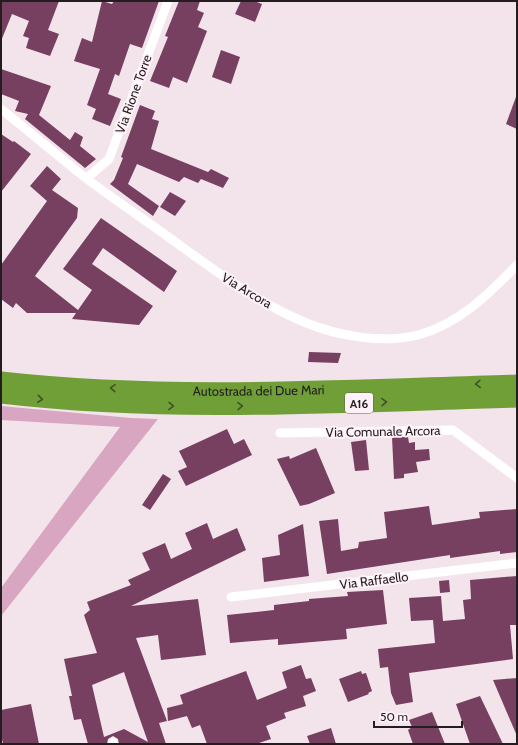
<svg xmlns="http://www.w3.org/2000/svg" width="518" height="745" font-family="Cabin,sans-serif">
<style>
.green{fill:#d9a6c1}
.building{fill:#773f60;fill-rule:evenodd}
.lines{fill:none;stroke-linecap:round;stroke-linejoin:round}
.street{stroke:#fff;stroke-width:9}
.highway{stroke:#709f37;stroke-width:17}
.oneway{stroke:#425129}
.labels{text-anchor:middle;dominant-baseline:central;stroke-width:4;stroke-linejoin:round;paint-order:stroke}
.shield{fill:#fef2f8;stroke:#655d61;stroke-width:1}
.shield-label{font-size:12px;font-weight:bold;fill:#231d20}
.street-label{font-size:13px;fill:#231d20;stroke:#fef2f8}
</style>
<rect width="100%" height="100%" fill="#f3e4ec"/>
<path class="green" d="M1 406 131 418 158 419 1 616V588L120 427 1 420Z"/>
<g class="building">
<path d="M1 1H59L48 30 59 34 50 56 26 48 29 38 23 36 29 21 12 14 1 41Z"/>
<path d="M102 1 112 4 114 1H159L142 48 130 44 119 76 115 74 108 94 121 99 110 126 92 119 96 109 87 105 100 69 74 61 82 38 92 42Z"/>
<path d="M179 1H200L197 10 204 13 198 27 207 31 187 83 173 77 169 88 150 81 168 37 165 36Z"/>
<path d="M241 1H254L262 4 255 22 235 14Z"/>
<path d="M221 50 240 57 231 84 212 77Z"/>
<path d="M1 69 51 86 39 115 70 140 75 132 83 137 80 146 96 159 85 168 25 119 28 114 15 111 19 101 1 94Z"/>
<path d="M516 97H517V129L506 124Z"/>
<path d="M140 105 155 111 152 119 159 121 151 149 208 172 211 169 229 178 223 188 201 179 198 183 184 177 179 182 137 164 128 184 159 206 153 216 110 184 114 180 123 158 121 157Z"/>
<path d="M1 134 13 142 14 141 31 154 1 192Z"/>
<path d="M47 166 61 179 52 190 78 208 77 218 35 276 78 310 92 290 63 269 101 218 177 271 164 292 103 248 92 264 153 306 139 325 72 319 76 313H27L16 303 13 308 1 299V265L47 201 30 186Z"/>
<path d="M170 192 186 201 175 216 160 207Z"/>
<path d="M309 352 341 353 338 363 308 362Z"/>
<path d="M227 429 234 444 244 439 252 455 186 486 178 471 187 467 179 451Z"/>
<path d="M392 437H408L409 443 415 442V450L429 449 430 460 416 462 418 472 404 474V478L394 479Z"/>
<path d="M366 440 369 470 355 471 351 442Z"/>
<path d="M316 448 335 493 309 504 300 506 277 459 289 456 290 459Z"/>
<path d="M163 474 171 479 150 510 142 505Z"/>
<path d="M429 506 432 525 480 518 479 512 517 509V552L500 554V551L450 558V555L327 574 319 521 338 519 341 551 358 548 359 542 387 538 384 512Z"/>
<path d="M207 523 213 539 237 528 246 550 131 606 198 599 206 655 161 660 158 635 136 638 167 721 159 723 166 744H119L118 739 113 736 108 739 107 744H88L81 719 74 720 69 696H72L64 659 97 653 84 615 90 610 87 602 131 585 128 580 150 570 142 553 165 543 171 559 192 549 185 533ZM124 672 136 708 148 742 124 729 104 737 92 685Z"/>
<path d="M303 524 309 576 264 582 262 558 280 555 278 535Z"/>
<path d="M517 576V625H510L513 659 409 673 413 702 396 705 391 693 388 667 380 668 378 649 435 643 433 620 411 621 409 598 441 596 443 621 465 619 463 600 471 599 470 580Z"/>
<path d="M449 580 450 592 440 593 439 581Z"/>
<path d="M383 590 387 624 346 629 347 639 278 645V639L230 643 227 615 274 610V605L309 601V599L348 596 347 592Z"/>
<path d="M301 665 306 679 311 678 316 691 303 696 306 706 284 713 286 718 266 726 271 739 256 744H207L200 725 192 728 187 716 168 721 167 708 183 704 180 695 246 671 257 700 287 688 282 672Z"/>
<path d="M361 671 362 674 366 673 372 691 368 693 369 694 348 702 339 679Z"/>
<path d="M517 678V736L493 680Z"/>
<path d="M480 696 503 744H470L456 704Z"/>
<path d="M31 704 39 744H3L1 734V710Z"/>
<path d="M432 712 445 744H413L408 730 412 727 409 720Z"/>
<path d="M331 728 336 744H310L307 736Z"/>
</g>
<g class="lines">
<g class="street">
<path d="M1 109C30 132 58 156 87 179 115 200 145 220 174 241 214 270 258 303 304 322 338 336 382 344 418 335 459 324 489 294 517 265"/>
<path d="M87 178 109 159 168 1"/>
<path d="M280 433 453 430 517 478"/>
<path d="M231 597 517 563"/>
<path d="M113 742V744"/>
</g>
<g class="highway">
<path id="s1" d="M1 380C172 399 345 388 517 383"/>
<path d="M1 395C172 415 345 404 517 399"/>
</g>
</g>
<defs><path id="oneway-chevron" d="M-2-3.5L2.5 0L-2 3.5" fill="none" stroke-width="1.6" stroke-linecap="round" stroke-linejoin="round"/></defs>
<g class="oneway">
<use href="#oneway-chevron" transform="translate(478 384) rotate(178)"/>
<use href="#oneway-chevron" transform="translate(113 388) rotate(-177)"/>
<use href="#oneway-chevron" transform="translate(40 399) rotate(5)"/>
<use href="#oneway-chevron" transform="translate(384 402) rotate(-1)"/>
<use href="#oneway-chevron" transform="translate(171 406) rotate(1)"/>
<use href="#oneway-chevron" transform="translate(240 406) rotate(-1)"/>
</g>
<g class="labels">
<rect class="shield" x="345" y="393" width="28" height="20" rx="3"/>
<g class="shield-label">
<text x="359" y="403">A16</text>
</g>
<g class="street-label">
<text transform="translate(133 94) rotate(-70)">Via Rione Torre</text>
<text transform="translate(247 290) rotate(31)">Via Arcora</text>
<text stroke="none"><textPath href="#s1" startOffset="258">Autostrada dei Due Mari</textPath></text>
<text transform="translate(383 431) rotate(-1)">Via Comunale Arcora</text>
<text transform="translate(374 580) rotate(-7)">Via Raffaello</text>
</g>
</g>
<rect width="518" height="745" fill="none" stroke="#231d20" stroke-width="4"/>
<path d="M374 721v6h88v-6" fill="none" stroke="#231d20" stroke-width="2"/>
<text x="380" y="721" font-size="12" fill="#231d20" stroke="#fef2f8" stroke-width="3" paint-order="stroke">50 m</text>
</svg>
